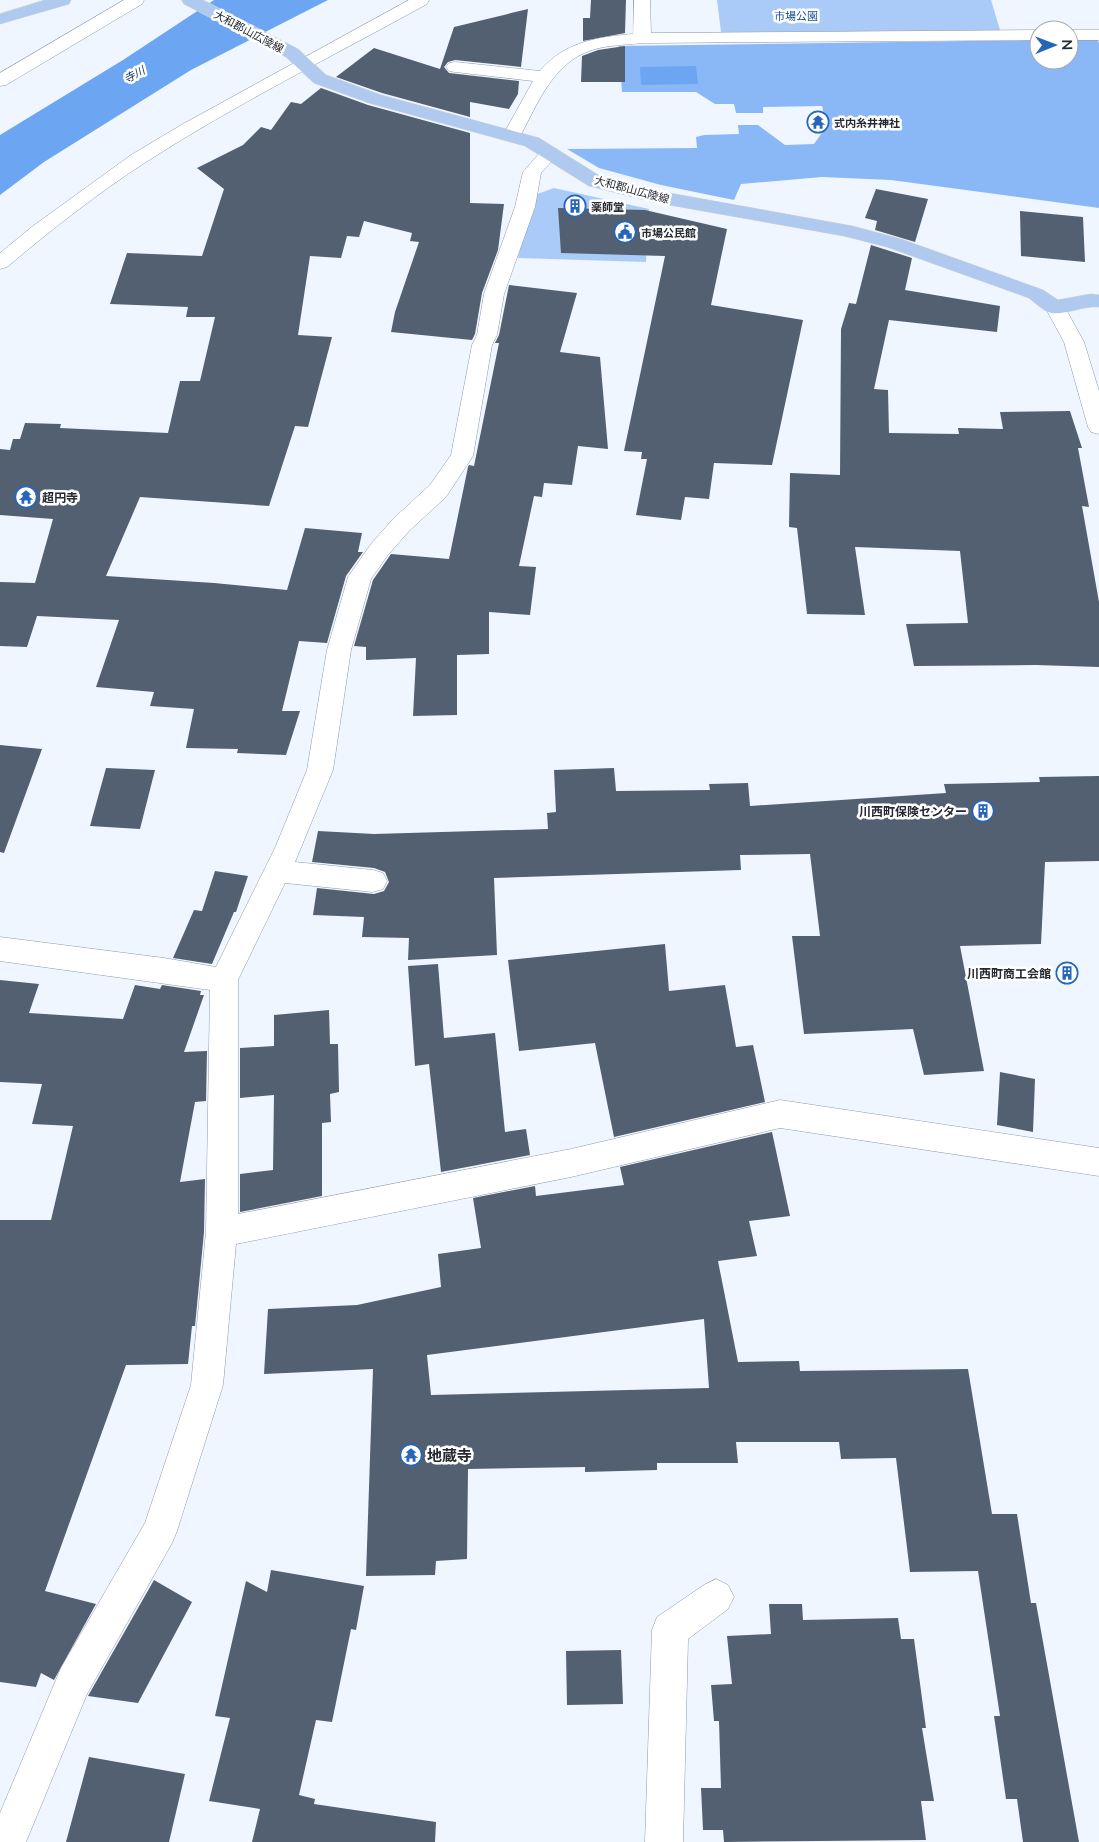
<svg xmlns="http://www.w3.org/2000/svg" width="1099" height="1842" font-family="Lato,'Noto Sans JP',sans-serif">
<style>
.green{fill:#aacbf7}
.forest{fill:#8ab8f7}
.water{fill:#6ca6f3}
.building{fill:#536071;fill-rule:evenodd}
.lines{fill:none;stroke-linecap:round;stroke-linejoin:round}
.minor-casing{stroke:#8c9aad;stroke-width:1}
.major-casing{stroke:#d3d4d6;stroke-width:1}
.minor{fill:#fff;fill-rule:evenodd}
.major{fill:#afcaee;fill-rule:evenodd}
.labels{text-anchor:middle;dominant-baseline:central;stroke-width:5;stroke-linejoin:round;paint-order:stroke}
.far-park-label{font-size:11px;fill:#1a5297;stroke:#fff}
.far-street-label{font-size:11px;fill:#242931;stroke:#fff}
.far-water-label{font-size:11px;font-style:italic;fill:#0b3262;stroke:#fff}
.far-poi-label{font-size:11px;font-weight:bold;fill:#242931;stroke:#fff;text-anchor:start}
.poi-label{font-size:12px;font-weight:bold;fill:#242931;stroke:#fff;text-anchor:end}
.near-poi-label{font-size:15px;font-weight:bold;fill:#242931;stroke:#fff;text-anchor:start}
</style>
<rect width="100%" height="100%" fill="#f0f6ff"/>
<g class="green">
<path d="M717 0H991L1000 30 721 32Z"/>
<path d="M554 188 649 209 646 262 518 258 532 196Z"/>
</g>
<path class="forest" d="M1097 39 1099 43V208L891 180 822 177 741 184 734 200 661 185 599 168 567 149 697 148 696 137 704 135 739 134 738 125H758L785 145 814 144 827 126 822 106 763 107V113H736L734 104H715L696 92H622L619 46 1039 40V60H1069V40Z"/>
<g class="water">
<path d="M214 0H328L191 70 44 162 0 195V135L123 60Z"/>
<path d="M696 66 698 84 641 85 640 67Z"/>
</g>
<g class="building">
<path d="M591 0H626L625 33 583 41V18H590Z"/>
<path d="M528 9 521 67 455 60 448 62 444 67 449 73 519 81 518 94 509 109 470 102V117L382 93 336 77 374 48 440 69 454 27Z"/>
<path d="M625 46V82H581L582 56 598 50Z"/>
<path d="M321 88 368 105 470 133V203L504 204 498 250 482 293 475 334 472 340 391 332 395 312 419 242 410 241 412 233 364 221 359 237 347 236 341 258 310 256 298 335 332 337 308 427 295 426 269 506 140 497 106 576 214 583 287 590 305 528 362 533 358 552H363L346 576 327 643 299 641 282 711H300L286 755 237 753 238 749 186 748 194 709 150 706 154 692 96 687 119 620 37 616 27 647 0 646V582L35 583 53 519 0 515V449L10 450 13 439H20L25 423 61 424 60 428 168 433 180 381H200L215 317H186L188 307 110 304 127 253 202 256 224 189 197 168 243 145 261 127 271 130 291 102 301 104Z"/>
<path d="M876 189 928 199 915 242 875 230 877 221 865 218Z"/>
<path d="M558 208 645 210 727 229 711 305 803 320 772 465 714 463 709 499 685 497 681 520 636 515 647 459H641L642 452 624 451 665 256 561 253Z"/>
<path d="M1020 211 1083 217 1085 262 1021 256Z"/>
<path d="M871 245 912 258 905 290 1000 306 997 332 889 320 874 389 888 390 889 433 959 434 958 428 1003 429 1000 412 1070 411 1082 448H1078L1089 507 1082 506 1099 602V667L1036 665 914 666 906 624 968 623 960 551 855 547 865 615 807 614 797 528 789 527 790 473 840 475 841 329 849 303 856 304Z"/>
<path d="M509 285 577 293 560 352 600 357 608 449 578 446 572 485 544 483 542 497 534 496 519 566 536 567 530 615 489 612V654L457 655V715L413 716 416 658 366 660V647L354 646 373 580 391 554 449 559 468 467 469 465 474 466 499 343H495L499 335Z"/>
<path d="M0 745 42 749 4 853 0 852Z"/>
<path d="M106 768 155 770 140 829 90 826Z"/>
<path d="M614 768 616 791 710 790 709 784 748 783 750 806 946 793 944 784 1040 782 1039 777 1099 776V861L1045 862 1041 944 960 946 984 1071 924 1075 913 1029 804 1034 792 936H820L810 854 740 855 741 870 494 878 497 955 408 960 409 938 362 937 364 917 313 915 317 888 374 894 384 891 389 882 385 872 374 868 312 862 318 831 374 834 548 829 547 813 556 812 554 770Z"/>
<path d="M215 871 248 876 236 912H234L212 964 173 958 194 910 202 911Z"/>
<path d="M665 944 669 991 725 985 736 1047 753 1045 765 1102 614 1137 595 1043 519 1051 508 960Z"/>
<path d="M438 964 444 1038 495 1033 505 1132 526 1129 530 1155 441 1172 429 1064 415 1066 408 966Z"/>
<path d="M0 980 39 984 29 1013 123 1019 135 985 160 989 162 985 201 991 200 995H204L184 1052 207 1051 206 1101 195 1102 180 1182 205 1179 204 1232 195 1326H192L188 1364 126 1365 45 1591 96 1604 54 1680 41 1673 36 1687 0 1682V1220H51L73 1126 32 1124 42 1084 0 1082Z"/>
<path d="M329 1010 330 1044H338L339 1092 330 1094 331 1122 322 1123V1196L240 1212V1174L273 1170 274 1095 240 1098V1048L274 1046V1015Z"/>
<path d="M1000 1072 1035 1079 1033 1132 997 1125Z"/>
<path d="M772 1132 790 1216 749 1221 757 1256 718 1261 738 1362 799 1361 800 1371 968 1369 992 1514H1017L1031 1603H1036L1079 1842H1023L1017 1799H1006L994 1716H1000L978 1571 910 1572 896 1458 841 1459 839 1442H736L738 1463H657V1470L585 1472V1467L468 1469 467 1559 436 1561 435 1575 366 1576 373 1369 264 1374 268 1309 357 1305 441 1287 438 1254 481 1248 473 1198 535 1186 536 1196 624 1185 620 1167ZM704 1319 709 1388 431 1395 427 1355Z"/>
<path d="M271 1570 364 1586 356 1630 351 1629 332 1722 316 1720 299 1795 315 1799 314 1804 436 1822 435 1842H252L260 1809 209 1801 230 1718 215 1716 246 1581 267 1592Z"/>
<path d="M154 1580 192 1602 138 1703 88 1696Z"/>
<path d="M769 1604H802L803 1620 898 1618 901 1639H914L926 1728H922L934 1801H921L926 1840 724 1842 723 1830H703L701 1788H721L719 1721H714L711 1685 732 1684 727 1636 771 1634Z"/>
<path d="M621 1650 623 1704 567 1705 566 1651Z"/>
<path d="M89 1757 185 1774 169 1842H66Z"/>
</g>
<g class="lines">
<g class="minor-casing">
<g id="minor">
<path d="M124 0H144L142 4 6 85 0 86V73Z"/>
<path d="M409 0H429L427 4C333 56 236 104 146 162 98 193 51 230 7 267L0 269V253L33 226 131 155 183 124Z"/>
<path d="M634 0H650L651 33 1039 30V40L642 43C625 45 607 45 592 50 554 62 538 102 521 135L519 139 512 141 505 139 503 135 533 81 455 72 449 71 446 67 449 63 455 62 540 71C564 42 597 37 633 34Z"/>
<path d="M1068 30H1099V40H1069Z"/>
<path d="M550 147 557 149 559 153 541 173 535 207 504 294 497 335 492 345 473 456 446 497 409 531 387 556 371 579 351 650 333 770 295 862 373 870 383 873 387 881 383 889 373 892 285 883 238 980V1214L571 1149 780 1100 1099 1148V1176L780 1128 571 1177 236 1244 223 1385 177 1531 172 1543 87 1694 26 1842H0V1813L61 1668 145 1523 191 1385 206 1232 210 990 0 961V937L164 958 216 967 275 848 307 770 327 650 348 577 371 544 393 519 430 485 451 455 472 345 477 335 484 294 515 207 523 172 543 149Z"/>
<path d="M1055 301 1062 302 1084 342 1099 391V434L1091 432 1088 427 1064 342 1045 307 1048 302Z"/>
<path d="M716 1579 728 1585 734 1597 728 1609 688 1639 683 1842H645L652 1630 657 1617 704 1585Z"/>
</g>
</g>
<g class="major-casing">
<g id="major">
<path d="M45 0H71L69 4 0 24V14Z"/>
<path d="M182 0H203L298 49 326 75 381 95 539 138 603 178 658 191 852 226 901 239 1043 290 1058 300 1091 294 1099 295V307C1084 305 1061 317 1048 312 1042 309 1035 303 1029 298L887 247 844 236 658 203 589 186 525 146 369 103 314 83 286 57 184 4Z"/>
</g>
</g>
<use href="#minor" class="minor"/>
<use href="#major" class="major"/>
</g>
<defs>
<g id="temple-ring" transform="scale(1.125)"><circle r="9.5" fill="#fff" stroke="#2566b8" stroke-width="1.5"/><path d="M0-6L5-2H3V0L6.5 2.5H4V6H1.5V3h-3V6H-4V2.5H-6.5L-3 0V-2H-5Z" fill="#2566b8"/></g>
<g id="building-ring" transform="scale(1.125)"><circle r="9.5" fill="#fff" stroke="#2566b8" stroke-width="1.5"/><path d="M-4-6H4V6H1V3H-1V6H-4ZM-2.5-4.3h1.7v1.8h-1.7ZM.8-4.3h1.7v1.8H.8ZM-2.5-1h1.7V.8h-1.7ZM.8-1h1.7V.8H.8Z" fill="#2566b8"/></g>
<g id="civic-ring" transform="scale(1.125)"><circle r="9.5" fill="#fff" stroke="#2566b8" stroke-width="1.5"/><path d="M-.6-6.5H3V-4.5H.6V-3L4-1V1h2V6H-6V1h2V-1L-.6-3ZM-1.2 2.5V6h2.4V2.5Z" fill="#2566b8"/></g>
</defs>
<g fill-rule="evenodd">
<use href="#temple-ring" x="818" y="122"/>
<use href="#building-ring" x="575" y="206"/>
<use href="#civic-ring" x="625" y="232"/>
<use href="#temple-ring" x="26" y="497"/>
<use href="#building-ring" x="983" y="811"/>
<use href="#building-ring" x="1067" y="973"/>
<use href="#temple-ring" x="411" y="1455"/>
</g>
<g class="labels">
<g class="far-park-label">
<text x="796" y="15">市場公園</text>
</g>
<g class="far-street-label">
<text transform="translate(249 31) rotate(28)">大和郡山広陵線</text>
<text transform="translate(632 189) rotate(15)">大和郡山広陵線</text>
</g>
<g class="far-water-label">
<text transform="translate(134 74) rotate(-28)">寺川</text>
</g>
<g class="far-poi-label">
<text x="834" y="122">式内糸井神社</text>
<text x="591" y="206">薬師堂</text>
<text x="641" y="232">市場公民館</text>
</g>
<g class="poi-label">
<text x="42" y="497" text-anchor="start">超円寺</text>
<text x="967" y="811">川西町保険センター</text>
<text x="1051" y="973">川西町商工会館</text>
</g>
<g class="near-poi-label">
<text x="427" y="1455">地蔵寺</text>
</g>
</g>
<g transform="translate(1054 45) rotate(89)"><circle r="24" fill="#ffffff" stroke="#a7a9ad"/>
<path d="M0-4L9 19L0 12L-9 19Z" fill="#2566b8"/>
<text y="-8" font-size="14" font-weight="bold" text-anchor="middle" fill="#242931">N</text>
</g>
</svg>
